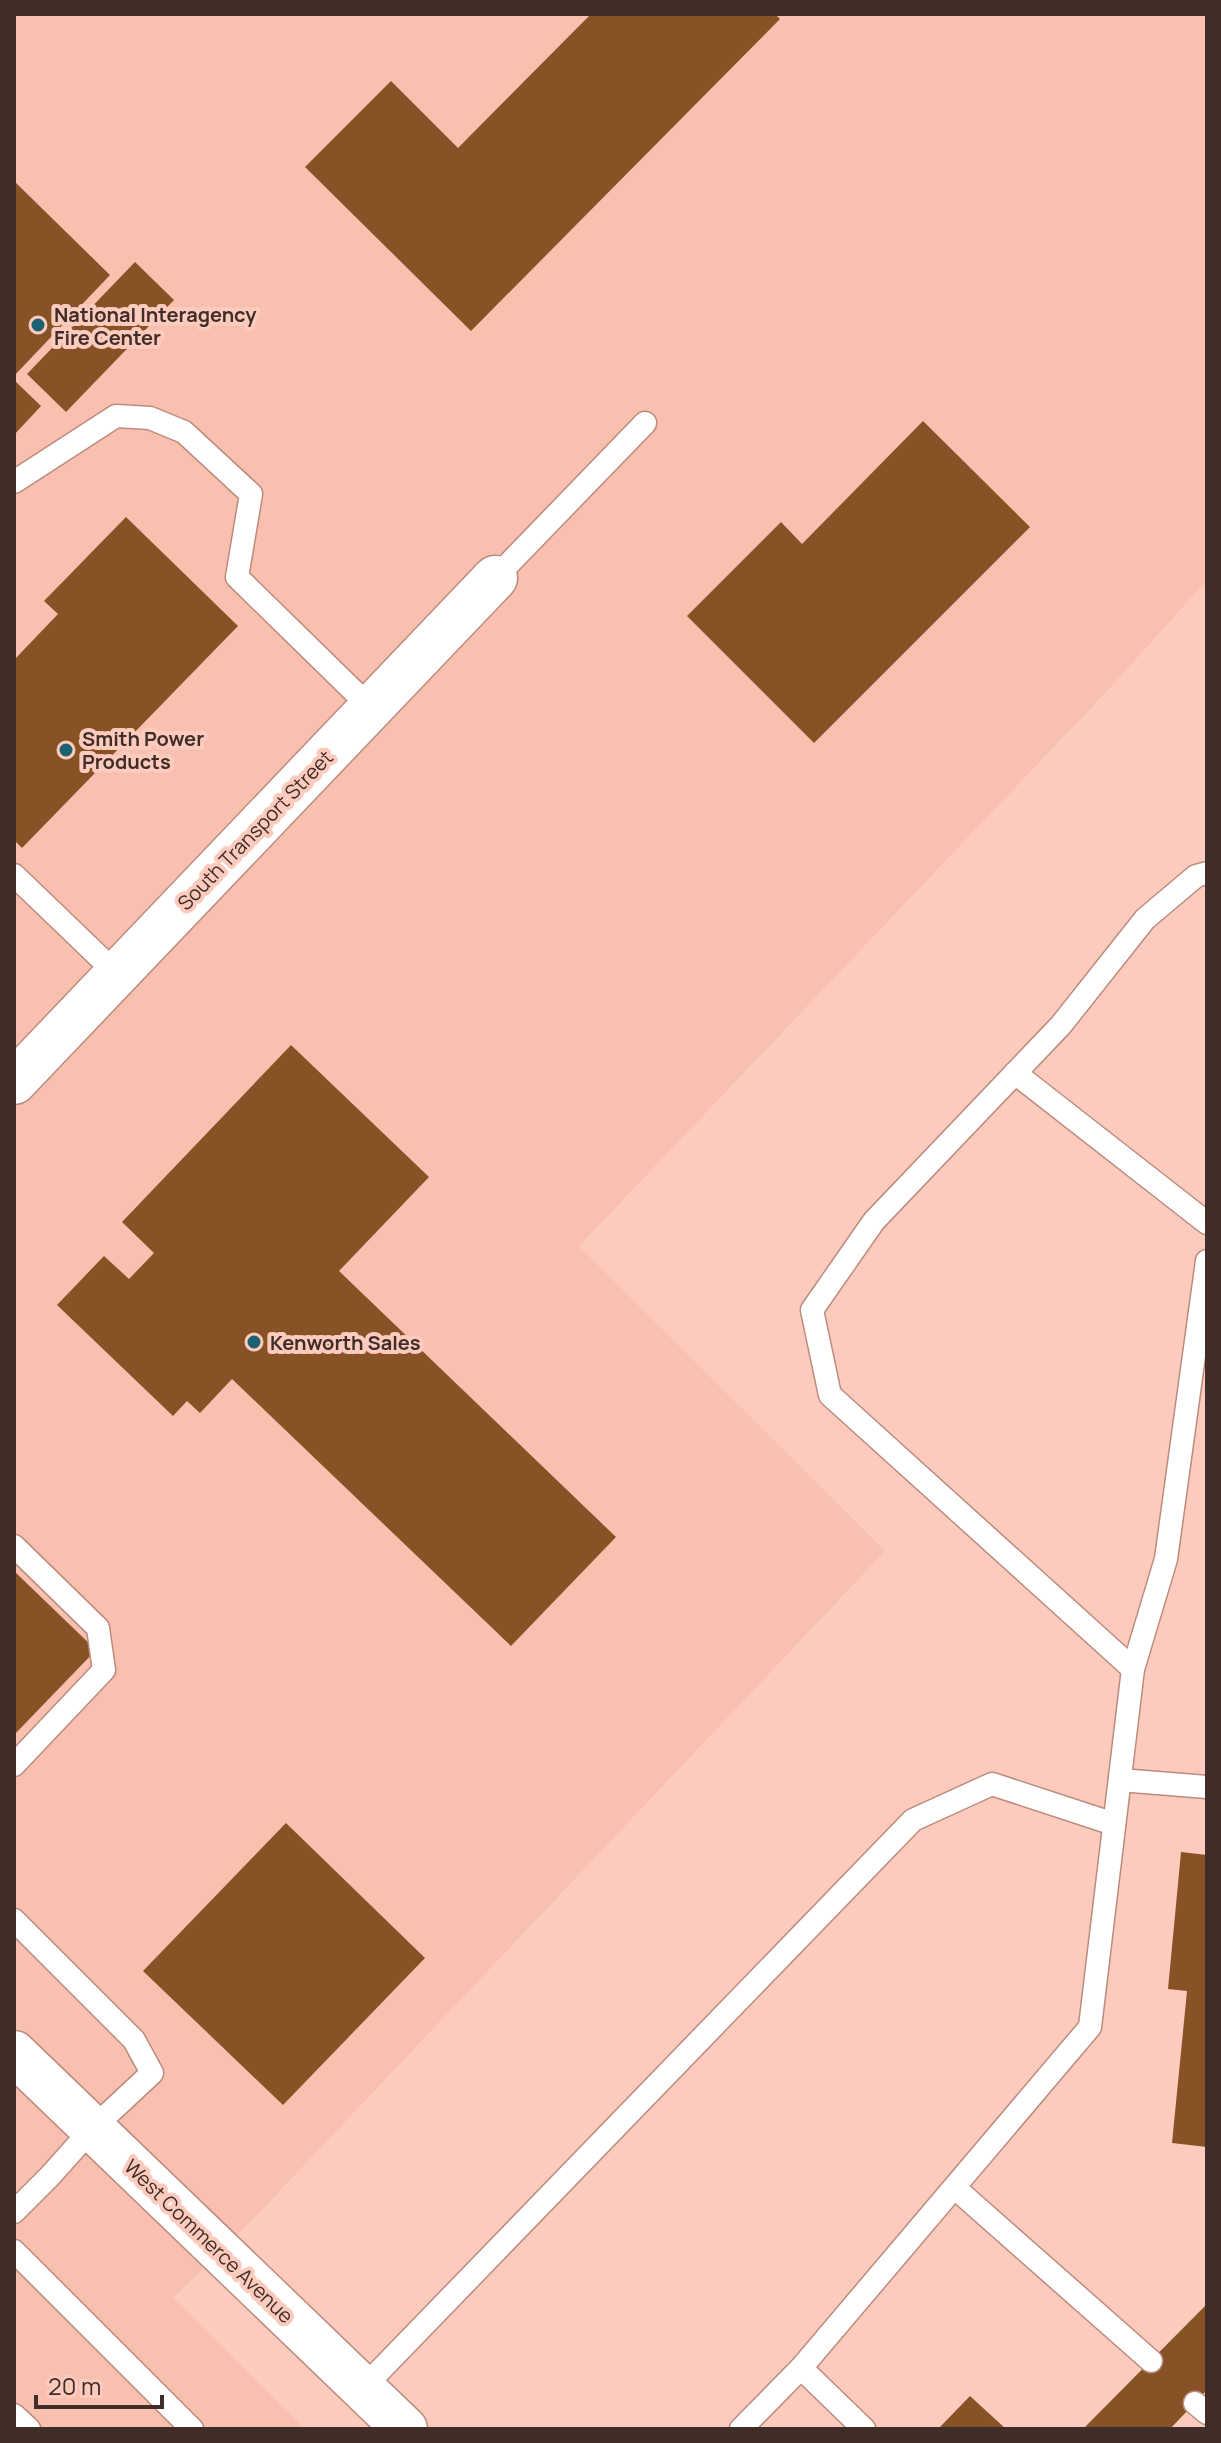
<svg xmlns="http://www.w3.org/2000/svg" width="1221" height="2443" font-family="Manrope,sans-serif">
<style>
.built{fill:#f9bfaf}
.building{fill:#885227}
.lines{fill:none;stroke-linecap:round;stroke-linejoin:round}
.service-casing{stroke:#bb8c7e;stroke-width:25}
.minor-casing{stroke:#bb8c7e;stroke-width:47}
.tertiary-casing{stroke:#bb8c7e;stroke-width:47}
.service{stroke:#fff;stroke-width:22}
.minor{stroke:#fff;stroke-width:44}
.tertiary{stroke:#fff;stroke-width:44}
.poi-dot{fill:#1b6172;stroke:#fdcbbd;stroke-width:3}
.labels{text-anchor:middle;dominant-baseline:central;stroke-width:8;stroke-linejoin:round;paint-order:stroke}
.poi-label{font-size:20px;font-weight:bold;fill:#402d28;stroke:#fdcbbd;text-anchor:start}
.street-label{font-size:20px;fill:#402d28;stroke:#fdcbbd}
</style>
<rect width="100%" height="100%" fill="#fdcbbd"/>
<path class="built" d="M14 14H1207V580L1107 691 579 1246 885 1551 254 2218 173 2298 305 2429H14V376L110 275 14 181Z"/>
<g class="building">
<path d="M591 14H775L780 19 471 331 305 167 391 81 458 148Z"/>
<path d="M14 181 110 275 14 376Z"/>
<path d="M135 262 174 300 66 412 27 374Z"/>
<path d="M14 380 41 406 14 435Z"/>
<path d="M923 421 1030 527 814 743 687 616 781 522 802 544Z"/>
<path d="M126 517 238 626 22 848 14 840V660L58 614 44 601Z"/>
<path d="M291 1045 429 1177 339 1271 616 1537 511 1646 232 1379 200 1413 187 1401 173 1416 57 1305 104 1256 129 1279 154 1253 122 1222Z"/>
<path d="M14 1571 96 1650 14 1735Z"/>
<path d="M286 1823 425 1958 283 2105 143 1971Z"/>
<path d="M1181 1852 1207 1855V2147L1172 2143 1187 1991 1168 1989Z"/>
<path d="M1207 2304V2390L1170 2429H1083Z"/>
<path d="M970 2396 1006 2429H938Z"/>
</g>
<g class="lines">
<g class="service-casing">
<g id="service">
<path d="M14 482 116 416 150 418 184 432 251 494 237 577 371 708"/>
<path d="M495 578 645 423"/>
<path d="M14 875 117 974"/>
<path d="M1015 1073 1207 1223"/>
<path d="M14 1546 98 1628 104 1670 14 1765"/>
<path d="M1133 1669 830 1395 812 1310 874 1221 1061 1025 1145 919 1196 876 1207 873"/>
<path d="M1120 1780 1207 1787"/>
<path d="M14 1920 134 2040 152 2073 92 2129 50 2176 14 2212"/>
<path d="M955 2188 1151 2361"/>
<path d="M14 2251 192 2429"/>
<path d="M801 2368 864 2429"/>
<path d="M363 2388 913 1820 992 1784 1114 1824"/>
<path d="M1195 2403 1207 2413"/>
<path d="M14 2415 29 2429"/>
<path d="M741 2429 801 2368 1090 2027 1133 1669 1166 1559 1207 1261"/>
</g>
</g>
<g class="minor-casing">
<path id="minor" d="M14 1082 495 578"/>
</g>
<g class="tertiary-casing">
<path id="tertiary" d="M14 2053 405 2429"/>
</g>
<use href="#service" class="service"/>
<use href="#minor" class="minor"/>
<use href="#tertiary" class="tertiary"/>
</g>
<g class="poi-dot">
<circle cx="38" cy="325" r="8"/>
<circle cx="66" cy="750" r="8"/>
<circle cx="254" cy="1342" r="8"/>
</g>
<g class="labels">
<g class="poi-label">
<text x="54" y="314">National Interagency<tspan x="54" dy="23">Fire Center</tspan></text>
<text x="82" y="738">Smith Power<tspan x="82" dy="23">Products</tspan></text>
<text x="270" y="1342">Kenworth Sales</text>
</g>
<g class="street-label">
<text transform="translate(255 830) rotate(-46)">South Transport Street</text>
<text transform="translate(209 2241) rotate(44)">West Commerce Avenue</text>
</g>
</g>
<rect width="1221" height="2443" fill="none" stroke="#402d28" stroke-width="32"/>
<path d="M36 2395v12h126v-12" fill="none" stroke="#402d28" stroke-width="4"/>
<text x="48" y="2395" font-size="24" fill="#402d28" stroke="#fdcbbd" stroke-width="6" paint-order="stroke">20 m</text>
</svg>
